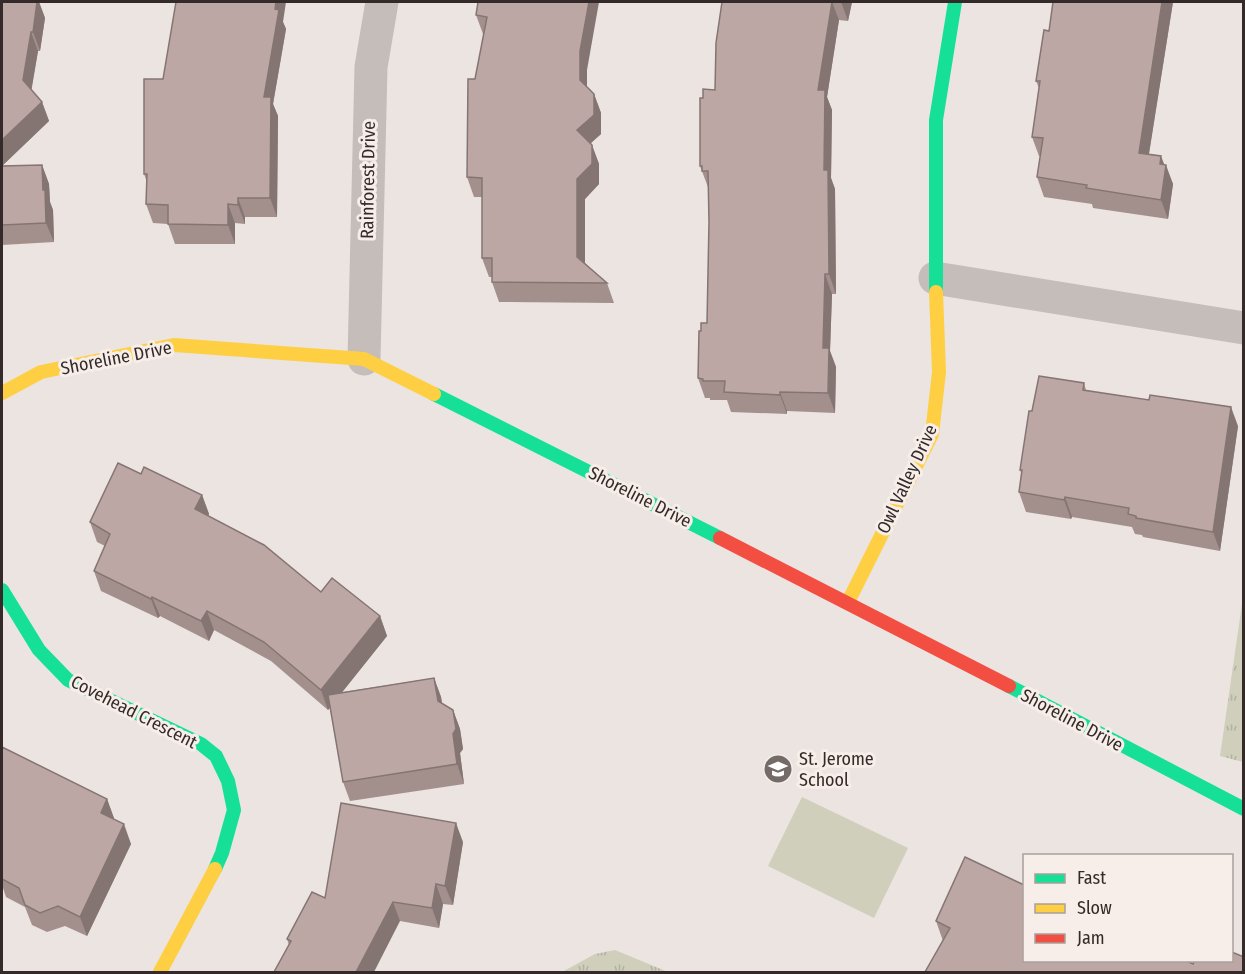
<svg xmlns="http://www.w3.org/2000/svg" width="1245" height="974" font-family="'Fira Sans Condensed',sans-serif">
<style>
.park{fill:url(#park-tufts)}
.pitch{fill:#cfcfbc}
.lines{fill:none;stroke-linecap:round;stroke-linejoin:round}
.street{stroke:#c4bdba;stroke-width:33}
.fast{stroke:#16e098;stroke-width:14}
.slow{stroke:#ffcf43;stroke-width:14}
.jam{stroke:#f24e42;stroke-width:14}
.wall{fill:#a3908d}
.shaded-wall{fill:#847573}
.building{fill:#bda7a4;stroke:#847573;stroke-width:1.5}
.labels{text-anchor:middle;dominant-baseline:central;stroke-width:6;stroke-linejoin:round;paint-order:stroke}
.street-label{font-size:18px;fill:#342a29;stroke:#f7eee9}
.poi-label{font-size:18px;fill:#342a29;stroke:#f7eee9;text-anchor:start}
</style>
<defs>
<pattern id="park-tufts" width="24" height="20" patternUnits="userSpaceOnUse" patternTransform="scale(1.5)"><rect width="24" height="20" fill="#cfcfbc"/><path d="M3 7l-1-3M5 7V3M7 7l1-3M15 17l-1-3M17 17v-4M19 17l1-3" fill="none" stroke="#b2b2a2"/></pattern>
</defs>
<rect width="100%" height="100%" fill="#ebe4e1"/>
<g class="park">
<path d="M1243 597 1244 762H1243L1220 756Z"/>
<path d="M615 950 668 972H562L595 954Z"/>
</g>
<path class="pitch" d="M802 797 908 848 874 918 768 866Z"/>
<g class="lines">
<g class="street">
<path d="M935 278 1244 328"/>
<path d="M364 359 371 67 382 2"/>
</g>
<g class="fast">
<path d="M936 292V120L955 2"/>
<path d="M434 394 720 538"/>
<path d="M2 590 39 650 68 680 201 744 216 756 228 781 234 810 222 853 215 869"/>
<path d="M1009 686 1244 809"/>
</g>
<g class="slow">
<path d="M2 393 41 372 174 345 364 359 434 394"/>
<path d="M848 602 932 434 939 372 936 292"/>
<path d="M160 972 215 869"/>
</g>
<path class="jam" d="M720 538 1009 686"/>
</g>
<g class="wall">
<path d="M2 2H39L45 18 40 51H38L31 90 42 102 49 121 2 166 42 165 49 184 50 202 53 210 54 242 2 245Z"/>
<path d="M478 2 587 70V87L594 94 601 113V134L591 143 599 164V184L585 199V263L607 283 614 303 499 302 492 282V277H489L482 258V197H474L467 177 475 79 484 35 483 34 476 15Z"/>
<path d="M722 2H852L848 21 839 20 827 97 832 110 831 178 835 189 836 294H832L830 351 836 367 835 413 787 411V414L731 412 727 400H710V398H705L698 378 701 331 707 323 709 222 708 187 700 166 703 98 715 90Z"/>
<path d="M1053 2H1173L1149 154 1164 165 1173 184 1168 219 1093 208 1092 204 1044 197 1037 177 1041 156H1039L1032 137 1039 88 1036 81 1049 31Z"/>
<path d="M283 22 286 29 273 104 278 116 277 217H245V224L235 223V244H175L168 224 153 223 146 204 147 182 144 174Z"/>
<path d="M1084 383 1086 390 1238 426 1220 551 1143 537 1142 535 1135 534 1132 527 1072 517 1071 519 1026 512 1019 492 1022 475 1020 470 1032 411Z"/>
<path d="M141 474 202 495 209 514 208 516 321 592 380 616 387 636 342 692 434 678 441 697 442 704 453 710 460 729 463 749 460 753 464 784 350 801 343 782 330 707 328 710 271 661 214 630 209 641 160 616 158 618 101 591 94 571 105 546 97 542 90 522Z"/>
<path d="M2 747 107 799 114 819 131 844 87 936 65 926 47 932 32 925 25 907 6 897 3 888H2Z"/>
<path d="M463 842 453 905 443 904 439 928 400 921 289 945 287 939 325 898Z"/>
<path d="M936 921 1193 964 1244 972 943 941Z"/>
</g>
<g class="shaded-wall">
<path d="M32 2H39L45 18 40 51 33 32Z"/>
<path d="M276 2H286L283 22 286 29 273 104 278 116 277 217 270 198 264 97Z"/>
<path d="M589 2H599L587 70V99L580 80V51Z"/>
<path d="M832 2 839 20 827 97 832 110 831 178 835 189 836 294 829 274 824 170 818 90Z"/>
<path d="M841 2H852L848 21Z"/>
<path d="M1162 2H1173L1146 172 1139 153Z"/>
<path d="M31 32 38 51 30 99 23 80Z"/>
<path d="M594 94 601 113V134L584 149 577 130Z"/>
<path d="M42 102 49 121 2 166V140Z"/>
<path d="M592 145 599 164V184L585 199V276L577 257V179Z"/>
<path d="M1161 156 1166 169V165L1173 184 1168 219 1161 200 1160 164Z"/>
<path d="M42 165 49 184 50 202 53 210 54 242 46 223 43 190Z"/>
<path d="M238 198 245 217V224L238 205Z"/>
<path d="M228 204 235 223V244L228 225Z"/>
<path d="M825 274 832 294 830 351 836 367 835 413 828 393 823 348Z"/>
<path d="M780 392 787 411V414L780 395Z"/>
<path d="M1231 407 1238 426 1220 551 1213 532Z"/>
<path d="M202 495 209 514 202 528 195 509Z"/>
<path d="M1065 497 1072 517 1071 519 1064 500Z"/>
<path d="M152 597 160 616 158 618 151 599Z"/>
<path d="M207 611 214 630 209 641 201 621Z"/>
<path d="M380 616 387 636 328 710 321 690Z"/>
<path d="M434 678 441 697 445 721 438 701Z"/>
<path d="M453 710 460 729 463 749 460 753 464 784 457 764 453 734Z"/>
<path d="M107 799 114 818 108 832 101 813Z"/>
<path d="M456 823 463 842 453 905 445 886Z"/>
<path d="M124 824 131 844 87 936 80 917Z"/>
<path d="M436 884 443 904 439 928 432 908Z"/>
<path d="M393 902 400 921 374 972H356Z"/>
</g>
<g class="building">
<path d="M2 2H37L33 32H31L23 80 42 102 2 140Z"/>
<path d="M176 2H276L275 9 279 10 264 97H271L270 198H238V205L228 204V225L168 224V205L146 204 147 174H144V79H163Z"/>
<path d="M478 2H589L580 51V80L594 94V115L577 130 592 145V164L577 179V257L607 283 492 282V258H482V178L467 177 468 79H475L487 17 476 15Z"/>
<path d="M722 2H832L818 90H825L824 170H828L829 274H825L823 348H829L828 393 780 392V395L724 392 725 381H703V379L698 378 699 331H701V323H707L709 222 708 171H702V166H700V98H703V89L715 90 716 43Z"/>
<path d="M1053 2H1162L1139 153 1161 156 1160 164 1166 165 1161 200 1086 188 1087 185 1037 177 1043 138 1032 137 1040 81H1036L1044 30 1049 31Z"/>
<path d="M42 165 43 190H45L46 223 2 225V166Z"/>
<path d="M1039 376 1084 383 1083 390 1149 400 1150 395 1231 407 1213 532 1136 518V516L1128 514 1129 508 1065 497 1064 500 1019 492 1022 470H1020L1029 411H1032Z"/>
<path d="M118 463 141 474 144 467 202 495 195 509 264 545 321 592 332 578 380 616 321 690 264 642 207 611 201 621 152 597 151 599 94 571 110 534 90 522Z"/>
<path d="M434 678 438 701 453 710 456 729 453 734 457 764 343 782 328 695Z"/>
<path d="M2 747 107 799 101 813 124 824 80 917 58 906 40 913 25 905 19 888 2 879Z"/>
<path d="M341 803 456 823 445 886 436 884 432 908 393 902 356 972H274L291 941 287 939 312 892 325 898Z"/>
<path d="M965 857 1024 885V960H1185L1193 964 1195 960H1232V952L1244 957V972H925L950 928 936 921Z"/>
</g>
<defs>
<g id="school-disc" transform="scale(1.5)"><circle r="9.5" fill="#746b69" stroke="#f7eee9"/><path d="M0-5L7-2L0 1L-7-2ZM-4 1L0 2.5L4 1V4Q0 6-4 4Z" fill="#fff"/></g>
</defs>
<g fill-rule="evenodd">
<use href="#school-disc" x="778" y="769"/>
</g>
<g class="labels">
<g class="street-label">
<text transform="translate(368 180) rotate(-89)">Rainforest Drive</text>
<text transform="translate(116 358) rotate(-11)">Shoreline Drive</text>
<text transform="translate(907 479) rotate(-65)">Owl Valley Drive</text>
<text transform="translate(640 497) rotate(27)">Shoreline Drive</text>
<text transform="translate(134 712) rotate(27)">Covehead Crescent</text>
<text transform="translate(1072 720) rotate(28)">Shoreline Drive</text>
</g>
<g class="poi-label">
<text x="799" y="759">St. Jerome<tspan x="799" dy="21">School</tspan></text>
</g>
</g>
<rect width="1245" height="974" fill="none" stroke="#342a29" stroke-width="6"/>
<rect x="1023" y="854" width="210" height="108" fill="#f7eee9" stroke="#a9a09c" stroke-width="1.5"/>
<rect x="1035" y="874" width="30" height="9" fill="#16e098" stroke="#a9a09c" stroke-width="1.5"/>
<text x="1077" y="884" font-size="18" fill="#342a29">Fast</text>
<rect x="1035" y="904" width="30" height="9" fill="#ffcf43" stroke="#a9a09c" stroke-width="1.5"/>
<text x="1077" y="914" font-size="18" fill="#342a29">Slow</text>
<rect x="1035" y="934" width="30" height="9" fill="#f24e42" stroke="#a9a09c" stroke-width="1.5"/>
<text x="1077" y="944" font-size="18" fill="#342a29">Jam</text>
</svg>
